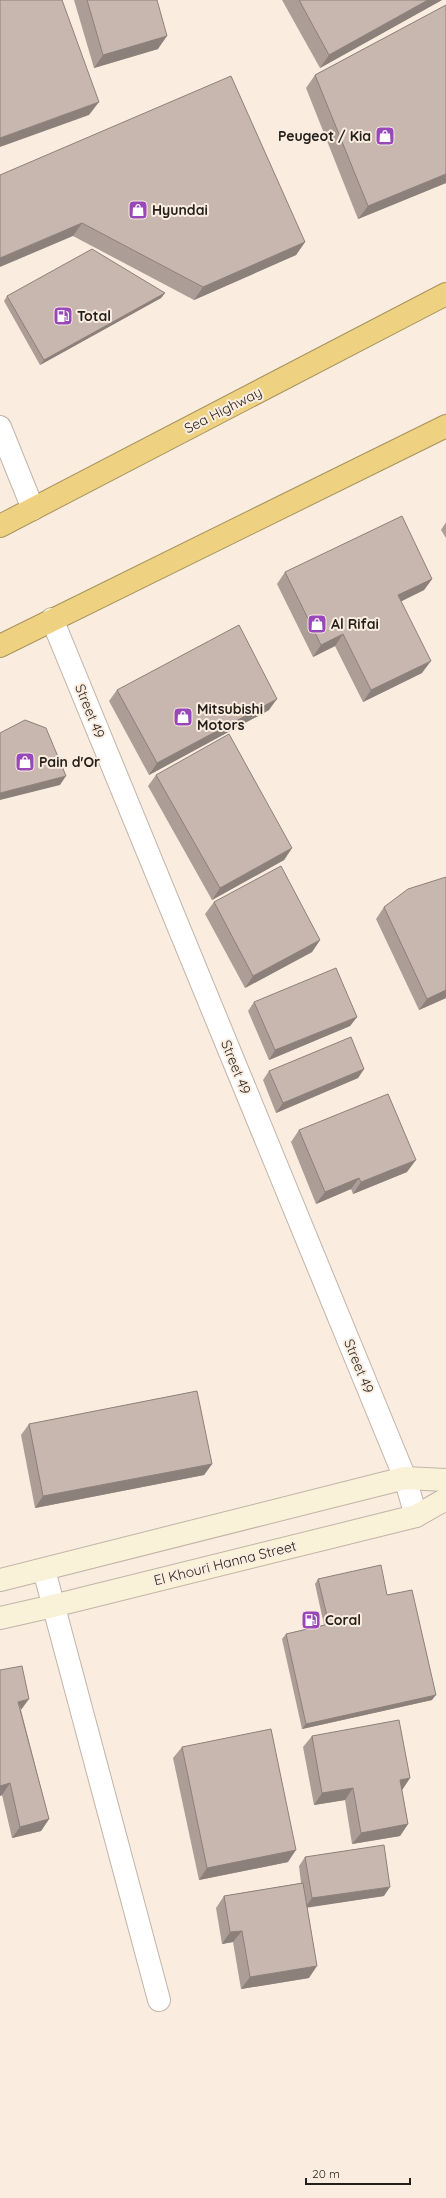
<svg xmlns="http://www.w3.org/2000/svg" width="446" height="2198" font-family="Quicksand,sans-serif">
<style>
.lines{fill:none;stroke-linecap:round;stroke-linejoin:round}
.street-casing{stroke:#c0b4a7;stroke-width:24}
.secondary-casing{stroke:#c0b4a7;stroke-width:24}
.highway-casing{stroke:#a7935d;stroke-width:24}
.street{stroke:#fff;stroke-width:22}
.secondary{stroke:#faf1d9;stroke-width:22}
.highway{stroke:#eed181;stroke-width:22}
.wall{fill:#ac9d96}
.shaded-wall{fill:#8c807a}
.building{fill:#c8b7af;stroke:#8c807a}
.labels{text-anchor:middle;dominant-baseline:central;stroke-width:4;stroke-linejoin:round;paint-order:stroke}
.poi-label{font-size:14px;font-weight:bold;fill:#231f1a;stroke:#faede0;text-anchor:start}
.street-label{font-size:14px;fill:#231f1a;stroke:#faede0}
</style>
<rect width="100%" height="100%" fill="#faede0"/>
<g class="lines">
<g class="street-casing">
<g id="street">
<path d="M0 427 33 509"/>
<path d="M52 619 405 1478 416 1516"/>
<path d="M44 1570 159 2000"/>
</g>
</g>
<g class="secondary-casing">
<g id="secondary">
<path d="M0 1580 405 1478 446 1480"/>
<path d="M0 1618 53 1606 416 1516 446 1499"/>
</g>
</g>
<g class="highway-casing">
<g id="highway">
<path d="M0 526 446 294"/>
<path d="M0 646 446 426"/>
</g>
</g>
<use href="#street" class="street"/>
<use href="#secondary" class="secondary"/>
<use href="#highway" class="highway"/>
</g>
<g class="wall">
<path d="M74 0H157L158 49 94 68Z"/>
<path d="M282 0H442L320 68Z"/>
<path d="M446 5V183L358 219 306 88 315 75Z"/>
<path d="M0 175 305 242 296 255 194 300 73 236Z"/>
<path d="M165 293 161 298 40 365 4 301 7 296Z"/>
<path d="M446 522V538L441 530Z"/>
<path d="M285 572 432 579 424 590 401 601 422 673 363 702 335 646 313 657 277 584Z"/>
<path d="M117 690 269 710 149 775 109 701Z"/>
<path d="M156 775 292 848 284 860 212 900 148 786Z"/>
<path d="M446 877V998L419 1010 376 919 384 907Z"/>
<path d="M214 902 320 940 312 952 245 988 205 914Z"/>
<path d="M254 1002 357 1017 350 1026 269 1060 248 1011Z"/>
<path d="M364 1069 358 1078 276 1113 263 1080 269 1071Z"/>
<path d="M299 1130 407 1172 353 1194 351 1189 316 1204 291 1142Z"/>
<path d="M29 1424 212 1464 204 1475 35 1508 21 1435Z"/>
<path d="M318 1579 387 1595 432 1700 302 1729 282 1639 286 1634 324 1625 315 1584Z"/>
<path d="M0 1670 21 1710 49 1819 41 1831 12 1838 2 1795 0 1796Z"/>
<path d="M312 1736 410 1778 402 1790 408 1824 400 1836 352 1844 345 1800 314 1805 303 1747Z"/>
<path d="M182 1747 288 1862 199 1880 173 1758Z"/>
<path d="M305 1857 384 1896 307 1907 309 1978 241 1989 233 1942 222 1944 216 1908 224 1896 301 1883 299 1866Z"/>
</g>
<g class="shaded-wall">
<path d="M428 0H442L320 68 329 55Z"/>
<path d="M167 36 158 49 94 68 103 55Z"/>
<path d="M99 102 89 115 0 147V138Z"/>
<path d="M446 174V183L358 219 368 206Z"/>
<path d="M82 223 73 236 0 267V258Z"/>
<path d="M305 242 296 255 194 300 203 287Z"/>
<path d="M165 293 161 298 40 365 44 360Z"/>
<path d="M432 579 424 590 390 607 398 595Z"/>
<path d="M343 634 335 646 313 657 321 645Z"/>
<path d="M431 661 422 673 363 702 371 690Z"/>
<path d="M277 699 269 710 149 775 157 763Z"/>
<path d="M66 776 60 785 0 800V793Z"/>
<path d="M292 848 284 860 212 900 220 888Z"/>
<path d="M320 940 312 952 245 988 253 976Z"/>
<path d="M446 990V998L419 1010 427 999Z"/>
<path d="M357 1017 350 1026 269 1060 275 1050Z"/>
<path d="M364 1069 358 1078 276 1113 283 1103Z"/>
<path d="M416 1160 407 1172 353 1194 361 1182Z"/>
<path d="M359 1178 351 1189 316 1204 325 1192Z"/>
<path d="M212 1464 204 1475 35 1508 43 1496Z"/>
<path d="M436 1695 432 1700 302 1729 306 1724Z"/>
<path d="M29 1699 21 1710 18 1702Z"/>
<path d="M410 1778 402 1790 400 1780Z"/>
<path d="M10 1783 2 1795 0 1796V1786Z"/>
<path d="M353 1788 345 1800 314 1805 322 1793Z"/>
<path d="M49 1819 41 1831 12 1838 20 1827Z"/>
<path d="M408 1824 400 1836 352 1844 361 1833Z"/>
<path d="M296 1850 288 1862 199 1880 207 1868Z"/>
<path d="M390 1887 384 1896 305 1908 312 1898Z"/>
<path d="M242 1931 233 1942 222 1944 230 1932Z"/>
<path d="M317 1966 309 1978 241 1989 250 1977Z"/>
</g>
<g class="building">
<path d="M0 0H62L99 102 0 138Z"/>
<path d="M87 0H157L167 36 103 55Z"/>
<path d="M299 0H428L329 55Z"/>
<path d="M446 5V174L368 206 315 75Z"/>
<path d="M231 76 305 242 203 287 82 223 0 258V175Z"/>
<path d="M92 249 165 293 44 360 7 296Z"/>
<path d="M402 516 432 579 398 595 431 661 371 690 343 634 321 645 285 572Z"/>
<path d="M239 625 277 699 157 763 117 690Z"/>
<path d="M25 720 46 728 66 776 0 793V733Z"/>
<path d="M229 734 292 848 220 888 156 775Z"/>
<path d="M281 866 320 940 253 976 214 902Z"/>
<path d="M446 877V990L427 999 384 907 408 889Z"/>
<path d="M336 968 357 1017 275 1050 254 1002Z"/>
<path d="M351 1037 364 1069 283 1103 269 1071Z"/>
<path d="M388 1094 416 1160 361 1182 359 1178 325 1192 299 1130Z"/>
<path d="M197 1391 212 1464 43 1496 29 1424Z"/>
<path d="M381 1565 387 1595 412 1590 436 1695 306 1724 286 1634 329 1624 318 1579Z"/>
<path d="M22 1666 29 1699 18 1702 49 1819 20 1827 10 1783 0 1786V1670Z"/>
<path d="M399 1720 410 1778 400 1780 408 1824 361 1833 353 1788 322 1793 312 1736Z"/>
<path d="M271 1729 296 1850 207 1868 182 1747Z"/>
<path d="M384 1845 390 1887 312 1898 305 1857Z"/>
<path d="M303 1883 317 1966 250 1977 242 1931 230 1932 224 1896Z"/>
</g>
<defs>
<g id="shop-square" transform="scale(1)"><rect x="-9" y="-9" width="18" height="18" rx="4" fill="#9848b8" stroke="#faede0"/><path d="M-5-2.5h2.3a2.7 3.5 0 0 1 5.4 0H5L5.5 6h-11ZM-1.5-2.5h3a1.5 2.3 0 0 0-3 0Z" fill="#fff"/></g>
<g id="fuel-square" transform="scale(1)"><rect x="-9" y="-9" width="18" height="18" rx="4" fill="#9848b8" stroke="#faede0"/><path d="M-5.5-6h7V0h2V4h1.3V-2.5L3-4.5l.8-.8L6-3V5H2.5V1h-1V6h-7ZM-4.2-4.7v3.2H.2V-4.7Z" fill="#fff"/></g>
</defs>
<g fill-rule="evenodd">
<use href="#shop-square" x="385" y="136"/>
<use href="#shop-square" x="138" y="210"/>
<use href="#fuel-square" x="63" y="316"/>
<use href="#shop-square" x="317" y="624"/>
<use href="#shop-square" x="183" y="717"/>
<use href="#shop-square" x="25" y="762"/>
<use href="#fuel-square" x="311" y="1620"/>
</g>
<g class="labels">
<g class="poi-label">
<text x="371" y="136" text-anchor="end">Peugeot / Kia</text>
<text x="152" y="210">Hyundai</text>
<text x="77" y="316">Total</text>
<text x="331" y="624">Al Rifai</text>
<text x="197" y="709">Mitsubishi<tspan x="197" dy="16">Motors</tspan></text>
<text x="39" y="762">Pain d'Or</text>
<text x="325" y="1620">Coral</text>
</g>
<g class="street-label">
<text transform="translate(223 410) rotate(-27)">Sea Highway</text>
<text transform="translate(90 711) rotate(68)">Street 49</text>
<text transform="translate(236 1067) rotate(68)">Street 49</text>
<text transform="translate(359 1366) rotate(68)">Street 49</text>
<text transform="translate(225 1563) rotate(-14)">El Khouri Hanna Street</text>
</g>
</g>
<path d="M306 2178v6h104v-6" fill="none" stroke="#231f1a" stroke-width="2"/>
<text x="312" y="2178" font-size="12" fill="#231f1a" stroke="#faede0" stroke-width="3" paint-order="stroke">20 m</text>
</svg>
